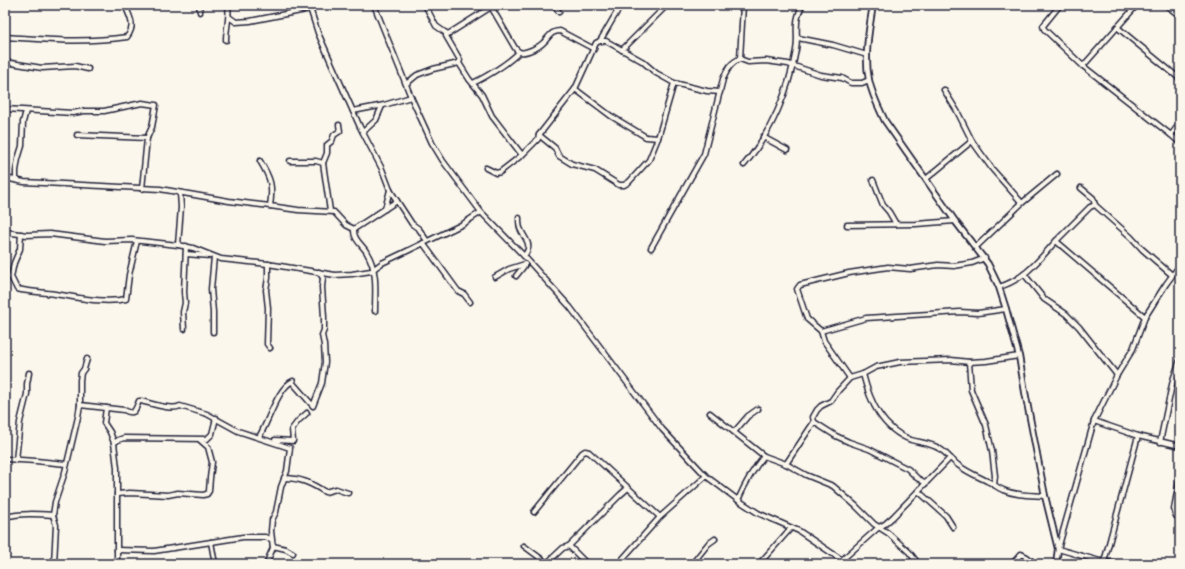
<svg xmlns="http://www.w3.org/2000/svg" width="1185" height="569" font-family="Dekko,sans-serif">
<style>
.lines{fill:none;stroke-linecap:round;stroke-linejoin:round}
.minor-casing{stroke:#22223b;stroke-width:7}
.tertiary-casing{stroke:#22223b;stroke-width:8}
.minor{stroke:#fbf7ec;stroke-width:4}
.tertiary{stroke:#fbf7ec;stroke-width:4.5}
</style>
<rect width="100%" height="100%" fill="#fbf7ec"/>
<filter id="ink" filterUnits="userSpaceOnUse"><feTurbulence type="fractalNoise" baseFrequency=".025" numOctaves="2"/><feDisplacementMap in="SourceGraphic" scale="8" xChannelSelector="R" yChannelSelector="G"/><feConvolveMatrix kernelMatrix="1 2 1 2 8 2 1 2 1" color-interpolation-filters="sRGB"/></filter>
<g filter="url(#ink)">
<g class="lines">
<g class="minor-casing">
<g id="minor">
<path d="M199 5 200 12"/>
<path d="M309 5 318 33 360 127 382 169 390 190 397 201"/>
<path d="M374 5 411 97 432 143 443 161 481 212 524 256 570 307 662 429 706 476 738 500 758 513 799 531 848 564"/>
<path d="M425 5 436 26 446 33"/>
<path d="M490 5 515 48C516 49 518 52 520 52 525 54 539 47 543 43 549 38 550 31 560 31L594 49"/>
<path d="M554 5 559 12"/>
<path d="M1060 5 1043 26 1044 29 1083 66 1171 135"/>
<path d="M1166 5 1180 16"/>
<path d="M491 7 453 31 448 34 446 33V36L460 60 459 63 469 79 482 95 492 116 522 155"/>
<path d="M229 17 236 22 250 21 311 9"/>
<path d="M1117 27 1180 79"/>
<path d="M5 37C46 40 86 43 127 37 136 25 130 18 125 5"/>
<path d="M798 38 833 45 867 55"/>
<path d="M226 40C226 27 230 18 228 5"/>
<path d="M600 41 621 5"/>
<path d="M622 50 665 7"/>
<path d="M740 59 743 5"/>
<path d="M5 62 42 68 75 66 88 69"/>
<path d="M1083 66 1137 5"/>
<path d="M473 83C486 77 509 63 519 52"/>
<path d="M406 84 417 75 433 69 459 63"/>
<path d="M575 89 611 116 646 137 658 138"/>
<path d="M944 90 957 111 972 141 993 170 1022 203 976 247"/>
<path d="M5 109 73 113 84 111H104L142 103 156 105 152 127 147 138"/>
<path d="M353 111 384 105 411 97"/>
<path d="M1180 123 1171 135 1180 143"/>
<path d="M363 132 376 120 382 106"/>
<path d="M77 135 147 138 142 189"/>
<path d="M539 135 555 148 559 156 572 164 595 170 619 185H624L629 182 649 160 658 138 674 83"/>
<path d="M763 137 787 150"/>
<path d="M260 161C271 179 273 186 270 206L298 210 334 212 346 225 354 229"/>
<path d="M290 161H316L323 163 330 211"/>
<path d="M323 163 327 153V145L332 141 334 135 340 131 339 125"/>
<path d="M744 165C771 133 789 91 796 50 798 40 796 33 797 23 797 17 800 11 802 5"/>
<path d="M486 168 496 173 500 172 522 155 538 139 539 135 575 89 596 43 600 41H606L642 61 656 73 674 83 707 91 720 92"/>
<path d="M926 179 972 141"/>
<path d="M5 180 10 179 24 182 160 189 229 201 270 206"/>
<path d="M16 180V171L18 159 22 146 23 122 26 111"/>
<path d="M873 180 883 205 889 212 896 224"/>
<path d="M1081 188 1093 198 1095 205"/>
<path d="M1022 203 1057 174"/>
<path d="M385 209 390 190"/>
<path d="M519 218C519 221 519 225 520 228 524 239 534 244 524 256"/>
<path d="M847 225 916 224 955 221"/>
<path d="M354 229 397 201 412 224 419 229 427 241"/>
<path d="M354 229C353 240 363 245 367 253 378 272 375 290 375 311"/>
<path d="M5 232 27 235 50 234 105 241 132 240 178 245 193 248 221 259 268 264 335 275 352 274 371 271 382 263 401 254 463 224 481 212"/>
<path d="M21 234 20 249 14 263 11 277 17 289C30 292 42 292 55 294 77 297 103 304 126 299L129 275 137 241"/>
<path d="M1056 241 1090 207 1095 205 1131 237 1142 249 1172 275"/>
<path d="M423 243 458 291 464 294 470 302"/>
<path d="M178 245 181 207 180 193"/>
<path d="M651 248 704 154 723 79C727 71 730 62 740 59L748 62 766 61 788 64 821 75 842 78 851 83H862L869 80"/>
<path d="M186 254 210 256"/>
<path d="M268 264V278L266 290 268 308 267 344 270 348"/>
<path d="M1024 274 1044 299 1066 314 1079 327 1117 375"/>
<path d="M516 276 524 266"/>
<path d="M495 277 509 269 525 264"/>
<path d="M999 287C1024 280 1039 260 1056 241L1145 317"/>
<path d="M184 329 183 312 185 303 184 292 186 246"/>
<path d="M821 331 866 318 960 312 978 313 1006 309"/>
<path d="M213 332V312L211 289 214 257"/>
<path d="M969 362 971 390 986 425 992 451 995 476 994 485"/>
<path d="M863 374C870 402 882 429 911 440 921 443 931 443 940 449 947 453 951 460 958 465 967 472 977 476 987 481 993 483 997 488 1003 490 1017 496 1031 495 1045 496"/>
<path d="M850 378 824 341 821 331 807 319 797 289 800 285 849 273 888 267 910 269 938 265 954 266 972 263 985 258"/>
<path d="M80 405 124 410C135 416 135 410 139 401H141C150 403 172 411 180 406L207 414 238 431 290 448 287 471 281 487 276 512 272 520 271 531 273 548 266 564"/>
<path d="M106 408 104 423 110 432 114 443 117 468V564"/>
<path d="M710 413 764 456 786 464 806 475 833 486 856 506 874 524 888 533 909 552 917 562"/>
<path d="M1094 421 1138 436 1180 446"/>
<path d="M814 422 836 436 849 442 869 449 908 469 917 478 926 483"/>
<path d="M735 431 748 416 758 409"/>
<path d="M259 437C268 423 278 387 293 381V383L313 406 322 383 325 362 324 345 322 335 324 330V317L322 287 323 278 319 272"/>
<path d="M275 440 293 441 292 429 298 421 307 413"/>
<path d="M1160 442 1173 380 1180 360"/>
<path d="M114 443 118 440 124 438 207 439 212 434 216 418"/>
<path d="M5 459 36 461 66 464"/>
<path d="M16 460 20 422 27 394V384L29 373"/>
<path d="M786 464 814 422 813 417 817 410 821 406 831 401 838 391 850 378 863 374 876 367 900 362 951 360 969 362 986 361 1019 356"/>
<path d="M1180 476 1174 509 1176 516 1180 518"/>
<path d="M284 478C300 478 311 483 325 492L336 489 348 493"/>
<path d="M918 491 946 516 953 527"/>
<path d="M117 494 130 493 168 495 178 493 203 495 207 494 209 491 210 478 212 462 208 447 200 440"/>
<path d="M738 500C745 484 753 469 764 456"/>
<path d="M534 512 582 453 585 451 589 452 660 517"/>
<path d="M5 517C21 513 37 514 53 515"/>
<path d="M211 542 215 564"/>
<path d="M273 546 286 549 293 553"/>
<path d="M524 546 547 563"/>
<path d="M569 546 587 564"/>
<path d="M117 550 154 551 243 537H265L271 539"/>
<path d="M843 559 879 527 885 524 893 517 950 458"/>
<path d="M1104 562 1138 436"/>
<path d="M54 564 56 525 53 515 55 502 65 472 78 417 80 405V380L81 373 84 369 87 359"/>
<path d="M546 564 563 548 569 546 620 495 628 488"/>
<path d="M618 564 660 517 706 476"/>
<path d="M692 564 708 544 715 539"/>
<path d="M759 564 791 528"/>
<path d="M1012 564 1021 554 1027 557 1035 564"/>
<path d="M1117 564 1100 561 1058 549 1094 421 1117 375 1133 349 1145 317 1166 284 1180 265"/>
</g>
</g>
<g class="tertiary-casing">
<path id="tertiary" d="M873 5C869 29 864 56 869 80 872 95 879 108 885 121L955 221 988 264 999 287 1006 309 1019 356 1025 392 1045 496 1058 549 1056 564"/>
</g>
<use href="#minor" class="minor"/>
<use href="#tertiary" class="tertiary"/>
</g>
</g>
<rect width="1185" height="569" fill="none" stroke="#fbf7ec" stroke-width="20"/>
<rect x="10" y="10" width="1165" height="549" fill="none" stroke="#22223b" stroke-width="1.5" filter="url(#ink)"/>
</svg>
